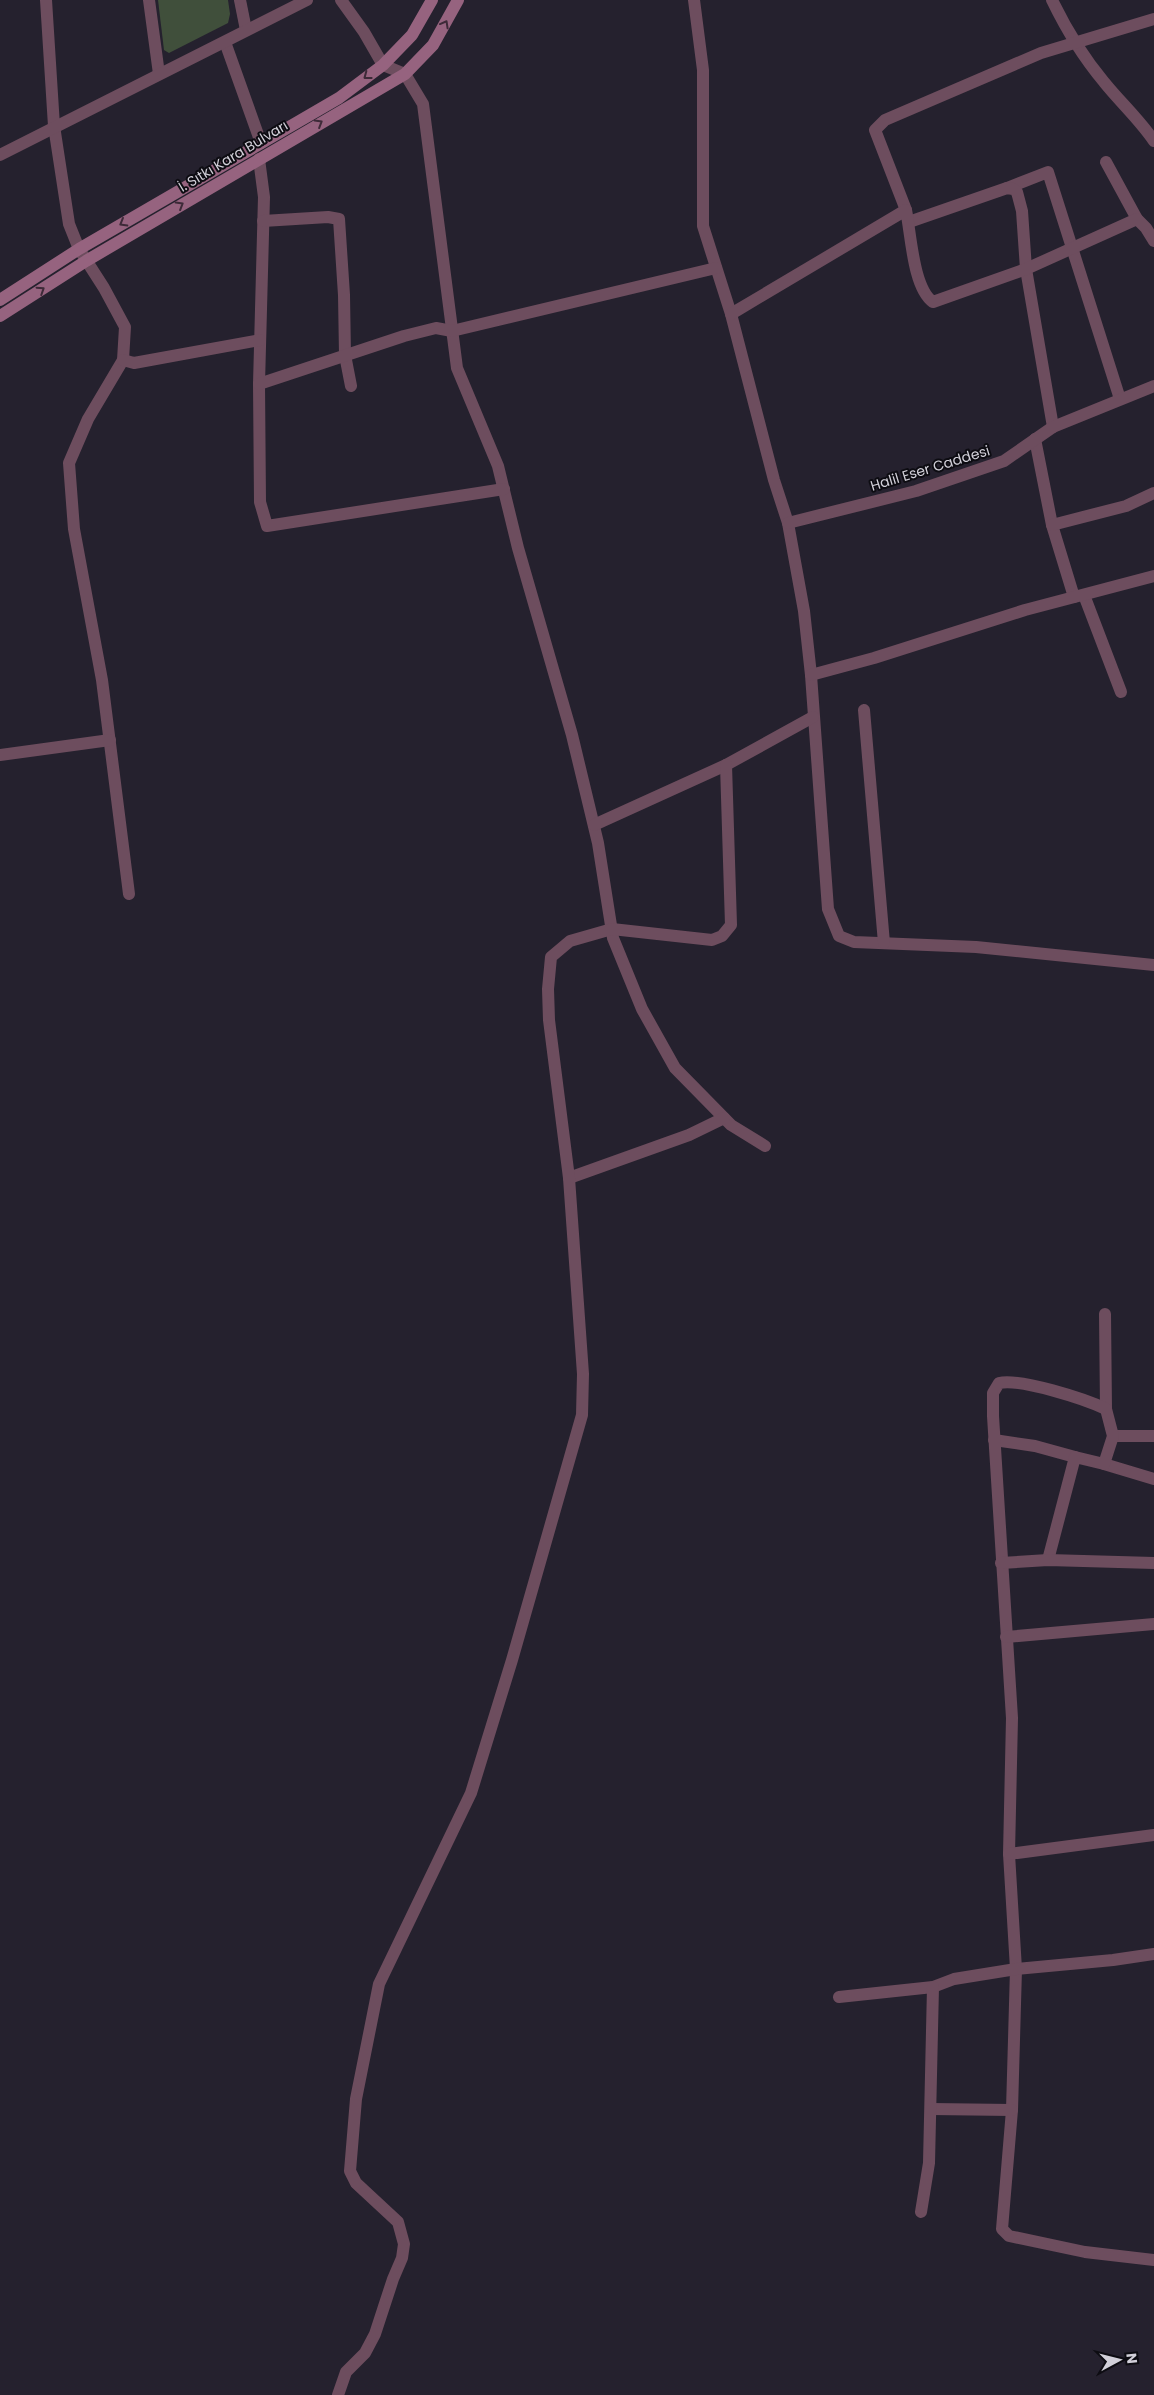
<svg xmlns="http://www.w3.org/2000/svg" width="1154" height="2395" font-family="Poppins,sans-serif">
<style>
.green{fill:#404f3b}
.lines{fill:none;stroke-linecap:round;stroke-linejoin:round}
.minor{stroke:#6d4d5e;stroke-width:12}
.tertiary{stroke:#6d4d5e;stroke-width:12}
.secondary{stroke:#96637f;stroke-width:12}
.oneway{stroke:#3d2a38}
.labels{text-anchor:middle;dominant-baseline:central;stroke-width:4;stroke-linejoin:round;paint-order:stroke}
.street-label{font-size:14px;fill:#d2d0d9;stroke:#0d0c12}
</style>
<rect width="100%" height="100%" fill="#25212e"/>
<path class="green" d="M158 0H228L230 14 228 23 169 53 164 50Z"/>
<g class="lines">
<g class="minor">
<path d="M46 0 54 126 69 224 79 249 104 288 125 327 123 360 88 419 69 463 74 529 102 680 129 894"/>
<path d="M149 0 159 74"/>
<path d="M240 0 246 30"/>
<path d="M341 0 364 32 383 65 405 74 423 104 457 368 498 466 518 548 572 735 598 843 613 938 642 1009 675 1068 731 1125 765 1146"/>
<path d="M694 0 703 70V226L731 314 774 480 788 523 804 611 811 675 828 909 839 936 854 942 976 947 1154 965"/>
<path d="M1052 0C1066 29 1083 57 1104 82 1120 102 1139 119 1154 141"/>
<path d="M225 42 261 143"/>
<path d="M0 155 307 0"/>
<path d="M259 159 264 197 259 384 260 502 267 526 504 489"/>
<path d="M1106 162 1137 219"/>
<path d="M1007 188 1048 172 1120 399"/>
<path d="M906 210 875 130 885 120 1041 53 1154 19"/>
<path d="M263 221 328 217 339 219 344 295 345 355 351 386"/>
<path d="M909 222 1007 188 1013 189 1017 192 1022 211 1026 269 1053 427"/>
<path d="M731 314 906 210C911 234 913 288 933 302L1026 269 1137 219 1146 228 1154 241"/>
<path d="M123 360 134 363 260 340"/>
<path d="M259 384 404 336 436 328 452 331 716 268"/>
<path d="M1035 439 1052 525 1074 597"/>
<path d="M1052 525 1126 506 1154 493"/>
<path d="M1084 595 1121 692"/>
<path d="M811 675 874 658 1025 610 1154 576"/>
<path d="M864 710 884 943"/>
<path d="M0 755 110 740"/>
<path d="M594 825 726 765 813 717"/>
<path d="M569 1178 689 1135 724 1118"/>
<path d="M1105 1314 1106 1409"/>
<path d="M1113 1436H1154"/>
<path d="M994 1440 1035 1446 1075 1457"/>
<path d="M1104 1464 1154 1479"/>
<path d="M1048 1560 1075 1457 1104 1464 1113 1436 1106 1409C1085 1399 1020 1378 999 1383L993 1393V1416L1012 1718 1009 1854 1016 1969 1012 2110 1002 2229 1009 2236 1085 2252 1154 2260"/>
<path d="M1001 1563 1048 1560 1154 1563"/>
<path d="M1006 1637 1154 1624"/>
<path d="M1009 1854 1154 1835"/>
<path d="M839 1997 933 1987 954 1979 1016 1969 1113 1960 1154 1954"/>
<path d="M931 2109 1012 2110"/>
<path d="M921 2212 929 2163 933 1987"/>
<path d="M338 2395 346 2372 365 2353 375 2334 393 2279 402 2258 404 2244 398 2222 356 2183 350 2171 356 2099 379 1984 471 1793 512 1660 582 1415 583 1374 569 1178 549 1020 548 989 551 957 570 941 612 929 712 940 722 936 731 925 726 765"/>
</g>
<path class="tertiary" d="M788 523 916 491 1004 461 1053 427 1154 386"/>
<g class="secondary">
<path d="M0 300 79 249 339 98 383 65 412 35 432 0"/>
<path d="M0 316 86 261 405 74 433 45 458 0"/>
</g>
</g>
<defs><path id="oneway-chevron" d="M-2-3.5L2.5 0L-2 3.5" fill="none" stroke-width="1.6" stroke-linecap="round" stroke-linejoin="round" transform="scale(1.25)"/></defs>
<g class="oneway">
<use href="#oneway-chevron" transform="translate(445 24) rotate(-61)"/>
<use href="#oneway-chevron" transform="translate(367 76) rotate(143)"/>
<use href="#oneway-chevron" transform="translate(319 123) rotate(-31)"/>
<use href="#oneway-chevron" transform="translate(180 205) rotate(-31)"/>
<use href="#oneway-chevron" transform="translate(123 223) rotate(150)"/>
<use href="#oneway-chevron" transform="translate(41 290) rotate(-33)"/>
</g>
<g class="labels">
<g class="street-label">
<text transform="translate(233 156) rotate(-31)">İ. Sıtkı Kara Bulvarı</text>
<text transform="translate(930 468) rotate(-17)">Halil Eser Caddesi</text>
</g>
</g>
<g transform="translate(1119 2360) rotate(83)" stroke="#0d0c12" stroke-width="4" paint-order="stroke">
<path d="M0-4L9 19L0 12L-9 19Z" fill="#d2d0d9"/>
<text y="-8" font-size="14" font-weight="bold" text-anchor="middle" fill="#d2d0d9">N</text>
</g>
</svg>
